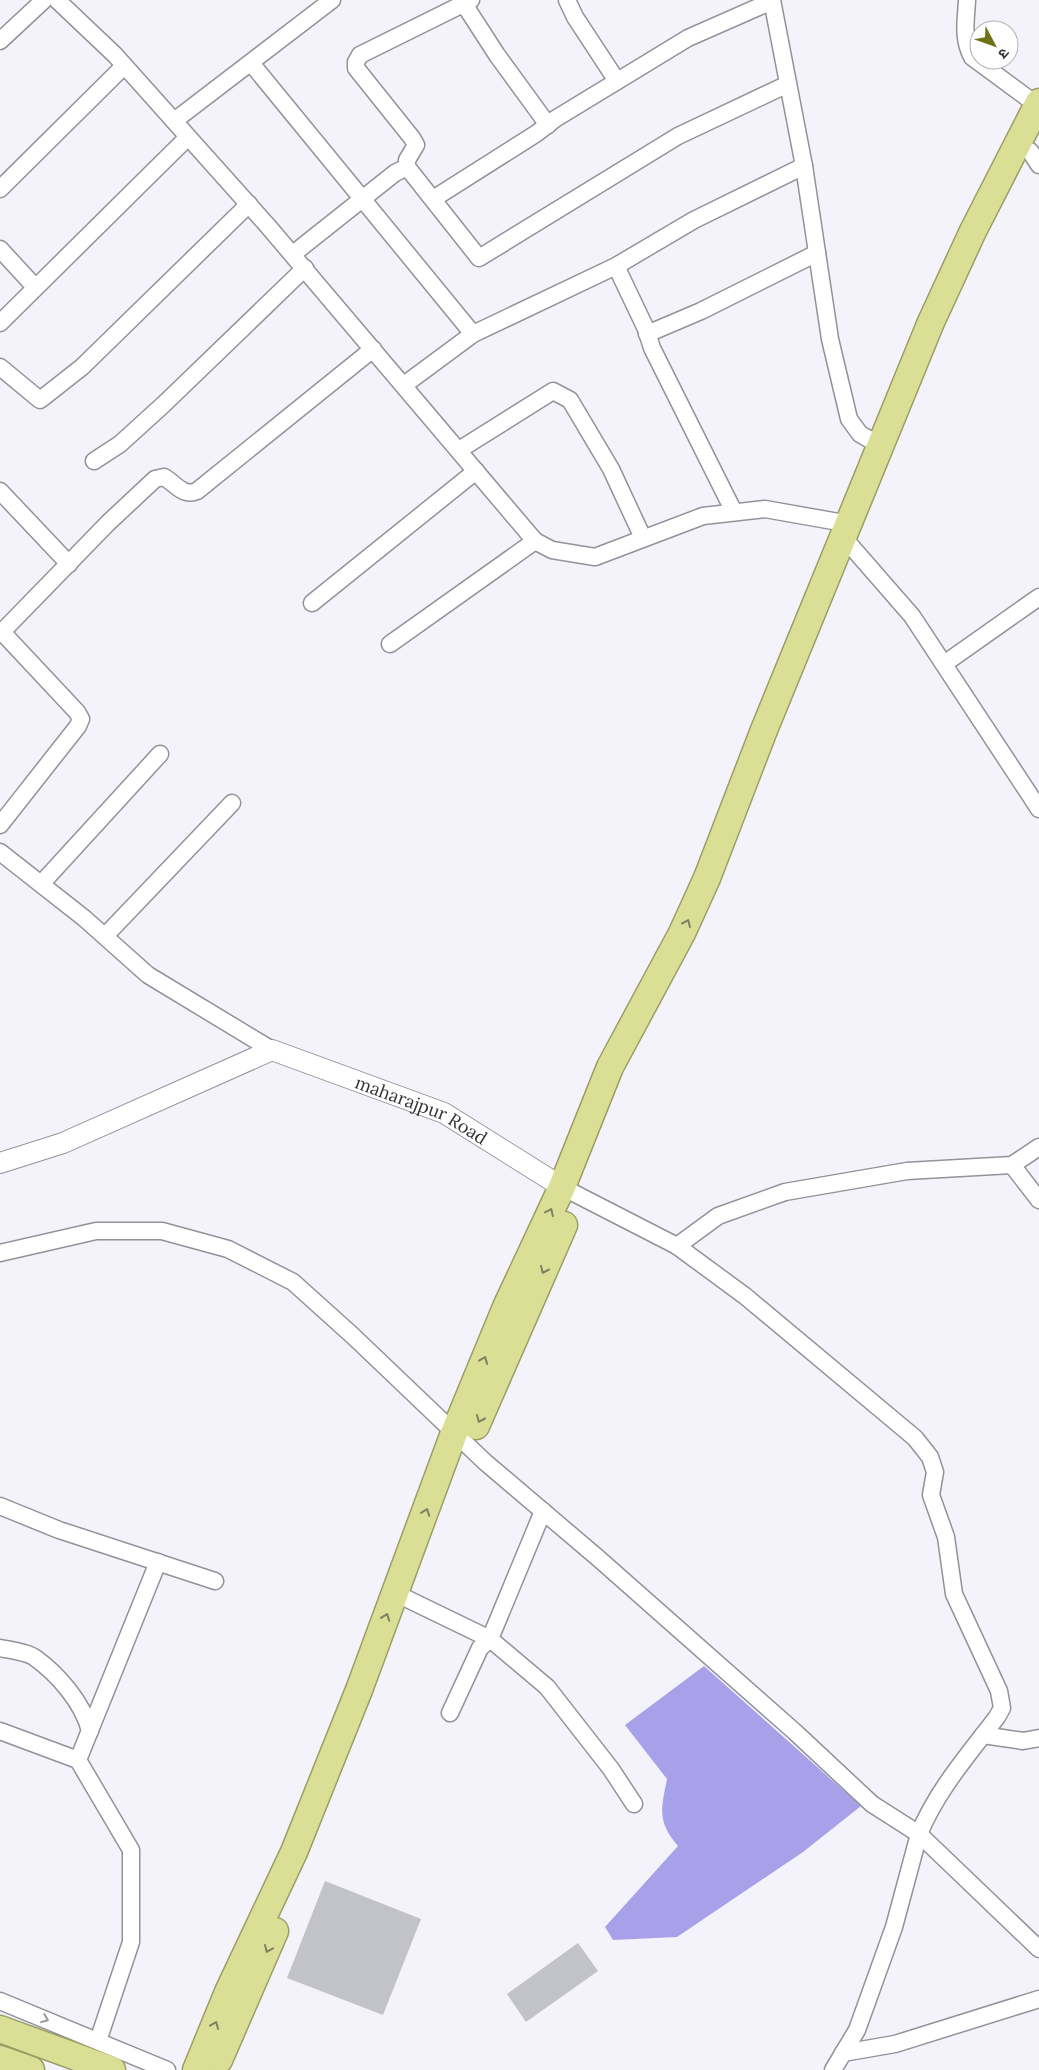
<svg xmlns="http://www.w3.org/2000/svg" width="1039" height="2070" font-family="Lora,'Noto Sans Devanagari',serif">
<style>
.water{fill:#a8a0e8}
.building{fill:#c2c2ca}
.lines{fill:none;stroke-linecap:round;stroke-linejoin:round}
.minor-casing{stroke:#92929a;stroke-width:19}
.tertiary-casing{stroke:#92929a;stroke-width:22}
.trunk-casing{stroke:#9b9e64;stroke-width:29}
.minor{stroke:#fff;stroke-width:16}
.tertiary{stroke:#fff;stroke-width:20}
.trunk{stroke:#dbdf96;stroke-width:26}
.oneway{stroke:#7f8162}
.oneway2{stroke:#9a9a9b}
.labels{text-anchor:middle;dominant-baseline:central;stroke-width:5;stroke-linejoin:round;paint-order:stroke}
.street-label{font-size:18px;fill:#343437;stroke:#fff}
</style>
<rect width="100%" height="100%" fill="#f4f3fc"/>
<path class="water" d="M704 1666 861 1806 803 1852 677 1937 613 1940 605 1927 678 1846C657 1821 661 1810 667 1779L625 1725Z"/>
<g class="building">
<path d="M325 1881 421 1919 383 2015 287 1978Z"/>
<path d="M578 1943 598 1971 526 2022 507 1994Z"/>
</g>
<g class="lines">
<g class="minor-casing">
<g id="minor">
<path d="M57 0 115 55 267 225 535 541 552 550 595 557 703 516 765 509 850 524"/>
<path d="M471 0 360 55 356 62V68L412 138 416 145 407 160V167L479 258 678 136 788 84"/>
<path d="M567 0 575 17 617 81"/>
<path d="M772 0 804 166 830 339 849 419 860 434 881 446"/>
<path d="M967 0C966 21 962 38 972 57L1037 105"/>
<path d="M464 4 497 55 548 125"/>
<path d="M0 41 44 0"/>
<path d="M251 63 473 334"/>
<path d="M174 121 332 0"/>
<path d="M1030 151 1039 165"/>
<path d="M0 189 124 66"/>
<path d="M433 199 537 133 555 119 688 38 772 1"/>
<path d="M0 249 35 287"/>
<path d="M293 254 395 173 407 167"/>
<path d="M616 266 646 329 652 348 734 512"/>
<path d="M0 323 188 137"/>
<path d="M647 334 701 311 817 253"/>
<path d="M0 367 40 400 82 367 249 204"/>
<path d="M404 385 473 334 616 266 694 220 804 166"/>
<path d="M459 450 553 391 570 400 611 469 643 538"/>
<path d="M94 461 120 444 164 404 305 268"/>
<path d="M0 491 69 564"/>
<path d="M844 538 912 616 1039 809"/>
<path d="M312 603 476 471"/>
<path d="M0 634 108 523 155 479 164 477C176 484 183 497 197 491L373 349"/>
<path d="M390 644 535 541"/>
<path d="M944 664 1039 597"/>
<path d="M0 825 78 726 81 719 77 712 2 632"/>
<path d="M0 852 84 918 148 975 272 1050"/>
<path d="M41 884 160 754"/>
<path d="M105 936 232 803"/>
<path d="M1012 1165 1039 1200"/>
<path d="M562 1187 677 1246 718 1216 785 1192 907 1171 1012 1165 1039 1147"/>
<path d="M677 1246 745 1296 915 1438 930 1457 935 1472 931 1495 946 1537 954 1594 999 1691 1002 1708 997 1717C969 1754 937 1790 919 1834L894 1927 857 2030 833 2070"/>
<path d="M0 1253 96 1231H162L228 1249 293 1282 353 1336 485 1462 598 1558 795 1732 872 1804 919 1834 1039 1949"/>
<path d="M0 1506 59 1530 215 1581"/>
<path d="M395 1593 490 1639 543 1511"/>
<path d="M0 1648C10 1650 26 1652 34 1657 58 1674 83 1703 90 1731"/>
<path d="M450 1713 480 1648 490 1639 547 1687 611 1769 634 1804"/>
<path d="M0 1731 78 1760 131 1850V1942L98 2041"/>
<path d="M983 1735 1023 1741 1039 1738"/>
<path d="M78 1760 158 1562"/>
<path d="M0 2001 167 2070"/>
<path d="M843 2053 895 2044 1039 1999"/>
</g>
</g>
<g class="tertiary-casing">
<g id="tertiary">
<path id="s1" d="M0 1163 63 1143 272 1050 444 1113 562 1187"/>
</g>
</g>
<g class="trunk-casing">
<g id="trunk">
<path d="M476 1426 564 1225"/>
<path d="M0 2029 112 2070"/>
<path d="M0 2059 31 2070"/>
<path d="M219 2060 275 1931"/>
<path d="M196 2070 228 1992 294 1852 359 1690 454 1433 506 1307 562 1187 610 1067 682 933 707 878 764 730 931 322 973 231 1039 102"/>
</g>
</g>
<use href="#minor" class="minor"/>
<use href="#tertiary" class="tertiary"/>
<use href="#trunk" class="trunk"/>
</g>
<defs><path id="oneway-chevron" d="M-2-3.5L2.5 0L-2 3.5" fill="none" stroke-width="1.6" stroke-linecap="round" stroke-linejoin="round" transform="scale(1.25)"/></defs>
<g class="oneway">
<use href="#oneway-chevron" transform="translate(687 923) rotate(-66)"/>
<use href="#oneway-chevron" transform="translate(550 1212) rotate(-65)"/>
<use href="#oneway-chevron" transform="translate(544 1270) rotate(114)"/>
<use href="#oneway-chevron" transform="translate(484 1360) rotate(-68)"/>
<use href="#oneway-chevron" transform="translate(480 1419) rotate(114)"/>
<use href="#oneway-chevron" transform="translate(426 1512) rotate(-70)"/>
<use href="#oneway-chevron" transform="translate(386 1617) rotate(-70)"/>
<use href="#oneway-chevron" transform="translate(268 1949) rotate(113)"/>
<use href="#oneway-chevron" transform="translate(215 2025) rotate(-68)"/>
</g>
<use class="oneway2" href="#oneway-chevron" transform="translate(45 2019) rotate(22)"/>
<g class="labels">
<g class="street-label">
<text stroke="none"><textPath href="#s1" startOffset="456">maharajpur Road</textPath></text>
</g>
</g>
<g transform="translate(994 45) rotate(131)"><circle r="24" fill="#ffffff" stroke="#aeaeaf"/>
<path d="M0-4L9 19L0 12L-9 19Z" fill="#6f7217"/>
<text y="-8" font-size="14" font-weight="bold" text-anchor="middle" fill="#343437">उ</text>
</g>
</svg>
